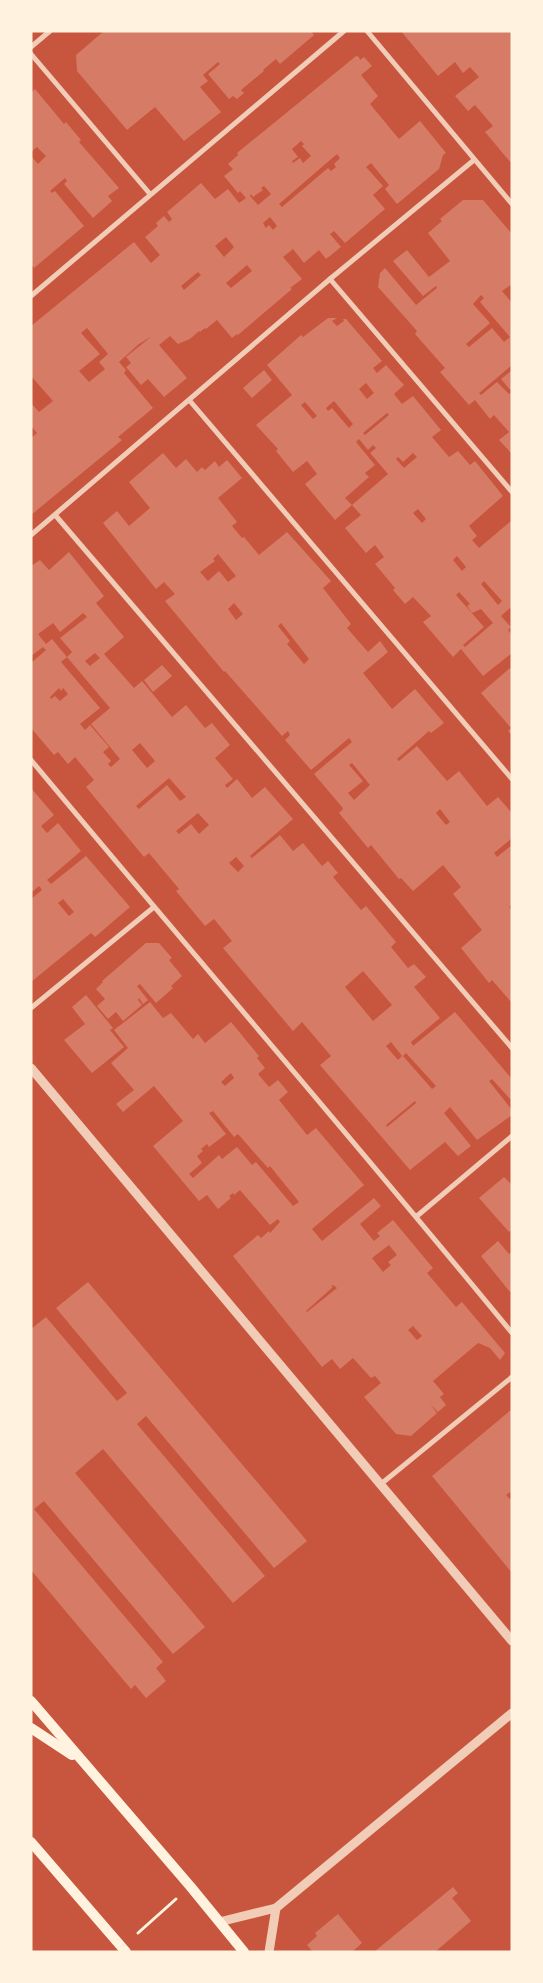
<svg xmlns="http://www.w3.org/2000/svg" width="543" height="1983" font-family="Manrope,sans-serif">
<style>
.building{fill:#d67c66;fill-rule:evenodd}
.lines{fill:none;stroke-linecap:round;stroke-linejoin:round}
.path{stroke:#fff3e0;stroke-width:3}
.minor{stroke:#f1ccb7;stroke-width:5}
.tertiary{stroke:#f1ccb7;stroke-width:9}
.secondary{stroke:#fff3e0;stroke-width:10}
</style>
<rect width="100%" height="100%" fill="#c8553d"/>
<g class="building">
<path d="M104 31H311L314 35 280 64 276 59 263 70 264 71 241 90 244 93 237 99 233 96 229 99 208 74 220 64 218 62 203 75 208 81 200 87 221 112 184 141 155 107 127 130 77 71 76 55Z"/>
<path d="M401 31H512V164L485 132 493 126 475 105 468 111 455 96 479 77 470 67 463 73 455 62 438 76Z"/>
<path d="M356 56 359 57 360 60 364 57 372 66 361 75 378 96 370 104 399 139 420 121 446 153 443 155 439 169 397 204 385 189 389 185 371 163 366 167 383 186 373 195 385 209 345 243 334 231 330 234 341 247 326 259 319 250 304 263 293 249 283 257 302 279 290 288 292 289 238 335 237 334 232 338 217 320 206 329 205 328 200 332 199 331 190 339 178 344 170 336 159 345 187 378 164 397 148 379 141 385 126 367 131 363 126 357 152 336 139 344 119 362 126 370 124 373 153 408 118 437 122 440 31 515V438L37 433 31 426V403L39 412 53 401 31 376V326L134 242 151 263 160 255 145 237 158 226 156 223 164 216 169 222 172 219 167 212 201 183 215 199 228 189 239 203 246 198 240 191 238 193 224 176 233 169 228 164 238 155 237 153ZM301 141 304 144 302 146 311 156 303 163 300 158 293 163 292 161 298 157 292 149ZM337 154 340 158 334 164 336 167 331 171 328 168 282 207 279 204ZM264 186 271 194 258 205 250 196 251 194 253 197 263 190 261 188ZM270 217 277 226 273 230 269 225 266 228 263 223ZM226 237 234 247 224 257 215 246ZM247 265 252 271 231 288 226 283ZM198 272 201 275 184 290 181 286ZM87 328 108 354 99 362 105 369 89 382 79 371 100 354 81 333Z"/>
<path d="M35 89 64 124 66 122 81 140 79 142 119 188 108 196 112 201 93 218 64 184 67 181 65 178 50 191 52 193 55 191 84 226 34 268 31 264V156L38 164 46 156 37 147 31 152V93Z"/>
<path d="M463 200H483L512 234V284L502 291 512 303V365L479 393 481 395 497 382 509 394 512 392V454L499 440 509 432 494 415 490 419 475 400 469 405 440 372 445 368 415 334 417 331 378 287 380 273 385 268 416 305 437 288 436 286 423 296 393 261 407 250 429 277 450 261 428 233 442 221 440 219ZM481 295 484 298 480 302 510 337 504 342 492 328 469 347 466 344 490 323 473 304Z"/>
<path d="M328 318H337L332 321 337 326 344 321 343 319H346L382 361 373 368 377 373 386 365 404 385 394 394 402 404 413 396 441 430 432 437 449 457 458 451 470 465 475 461 503 496 469 526 477 536 472 540 479 548 512 520V610L510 608 501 616 511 627 508 630 512 635V653L483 676 461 649 453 657 423 622 431 616 413 597 405 604 393 590 395 588 375 564 384 557 375 545 366 553 345 528 361 515 352 505 388 474 370 453 376 448 373 445 368 450 359 439 356 442 375 465 365 473 369 477 345 498 352 505 335 520 305 484 317 474 307 461 293 472 276 451 278 449 256 425 292 395 267 365 301 335 303 337ZM366 383 374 393 367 399 359 389ZM334 401 353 424 349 428 332 408 328 411 326 408ZM305 402 317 416 313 419 301 405ZM387 413 389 415 365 435 363 433ZM413 453 417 457 404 468 396 459 398 457 403 462ZM418 509 426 519 422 523 413 513ZM457 556 466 567 462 571 453 560ZM484 581 502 601 498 605 481 584ZM459 592 470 604 467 606 472 613 481 609 493 623 465 647 463 645 484 627 456 595Z"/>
<path d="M264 370 272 380 252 398 243 388Z"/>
<path d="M512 370V392L501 379Z"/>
<path d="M163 453 176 468 186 459 197 472 202 467 205 470 215 461 219 467 227 460 242 478 218 498 237 522 232 526 242 538 244 537 259 555 287 532 331 581 323 588 351 624 347 628 368 652 380 641 388 652 363 673 392 709 415 689 444 723 431 733 429 731 397 759 399 761 417 746 447 781 459 771 487 806 498 797 512 813V838L494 853 497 857 512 845V904L509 907 512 910V1003L492 980 489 983 461 948 482 930 453 894 461 887 443 865 413 891 401 878 399 879 371 845 368 848 339 813 343 809 342 807 314 774 352 742 349 738 311 770 285 740 290 735 288 731 282 736 225 671 224 672 165 601 175 594 164 582 156 589 103 523 117 511 129 526 150 508 129 482ZM218 554 236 576 228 582 219 571 208 581 200 572 215 561 213 559ZM234 603 243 614 236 620 228 609ZM281 623 309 659 304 664 287 644 290 641 278 626ZM352 763 370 785 354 800 348 793 363 781 349 765ZM440 809 450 822 446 825 436 813Z"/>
<path d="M69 552 104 596 96 603 124 637 104 654 134 688 142 681 172 717 186 705 205 728 212 723 230 745 215 758 233 779 225 785 227 788 237 779 252 798 265 787 293 819 250 856 252 858 280 835 293 851 303 843 322 866 328 861 338 873 333 877 361 910 366 906 396 942 391 947 408 968 414 964 426 977 414 987 440 1018 411 1042 413 1046 455 1012 512 1079V1098L510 1099 492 1079 489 1081 512 1110V1115L477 1140 450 1107 444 1113 471 1146 458 1156 445 1142 410 1170 320 1065 331 1056 302 1022 293 1031 223 948 232 941 214 919 205 926 176 891 179 889 149 853 144 857 86 787 94 780 75 757 68 764 58 752 54 755 31 728V663L46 650 43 647 31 656V566L40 560 49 570ZM83 613 87 617 60 638 72 652 67 657 110 708 91 724 120 759 111 767 108 764 111 761 103 752 109 747 90 725 85 730 80 724 100 708 61 662 67 657 52 639 46 644 38 634 53 623 60 632ZM95 653 100 658 90 666 85 661ZM59 688 61 691 63 688 68 694 60 701 55 696 51 699 50 697ZM140 743 155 761 147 768 132 750ZM169 778 186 797 180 801 167 785 139 809 136 806ZM198 813 209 825 199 834 191 824 179 834 176 831ZM236 857 244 866 238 872 229 863ZM363 971 392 1005 373 1021 345 987ZM391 1042 402 1056 398 1060 386 1046ZM406 1053 436 1086 432 1089 403 1056ZM415 1101 416 1103 387 1127 386 1125Z"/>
<path d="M162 665 172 676 153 692 144 680Z"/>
<path d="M510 668 512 670V735L508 731 511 728 481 693Z"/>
<path d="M31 788 54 815 41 826 47 833 58 823 81 851 47 880 51 884 86 856 130 907 95 937 91 933 31 982V899L42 890 39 886 31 893ZM63 899 74 912 69 916 58 903Z"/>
<path d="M146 943H159L172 958 169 960 182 976 171 986 173 988 156 1003 140 984 137 986 148 1000 143 1004 139 998 138 1000 142 1005 123 1021 116 1012 108 1019 97 1006 105 999 96 989 103 982 102 981Z"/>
<path d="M86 995 113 1028 110 1030 124 1047 92 1073 64 1040 85 1024 72 1007Z"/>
<path d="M150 1002 163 1018 171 1013 193 1039 198 1034 205 1043 231 1022 259 1056 257 1058 265 1068 258 1074 269 1087 278 1080 288 1092 279 1100 307 1135 316 1128 364 1185 312 1229 322 1241 374 1198 381 1206 360 1224 374 1241 380 1236 377 1233 393 1220 433 1268 427 1273 456 1307 462 1302 505 1353 500 1360 490 1348 478 1343 433 1381 444 1394 440 1397 446 1405 438 1412 430 1404 437 1413 411 1436 396 1434 364 1397 381 1383 375 1376 371 1378 353 1358 340 1369 332 1359 322 1367 233 1256 258 1235 261 1238 269 1231 270 1233 280 1222 278 1219 270 1225 240 1190 234 1195 233 1193 229 1196 231 1198 218 1209 207 1195 199 1201 153 1146 183 1121 154 1086 123 1112 116 1104 134 1090 111 1063 128 1048 114 1030ZM231 1073 234 1078 225 1086 221 1082ZM213 1111 234 1137 238 1134 268 1168 270 1166 299 1202 293 1206 256 1162 252 1165 237 1147 222 1159 219 1155 193 1178 189 1174 202 1163 197 1156 203 1151 201 1149 207 1144 209 1147 226 1134 209 1113ZM389 1245 397 1255 388 1262 391 1265 383 1272 372 1258ZM333 1285 337 1288 307 1312 306 1311 333 1287 331 1286ZM413 1326 422 1336 417 1340 408 1330Z"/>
<path d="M504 1177 512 1185V1229L509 1232 479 1198Z"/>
<path d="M498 1241 509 1254 512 1252V1290L510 1292 481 1256Z"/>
<path d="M88 1282 307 1541 274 1568 146 1416 137 1424 265 1576 233 1603 103 1449 75 1473 205 1627 173 1654 44 1501 34 1509 163 1662 156 1668 166 1681 146 1698 135 1685 131 1689 31 1570V1329L46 1317 117 1401 127 1393 56 1308Z"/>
<path d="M512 1409V1491L506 1495 510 1499 512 1497V1573L432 1476Z"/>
<path d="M453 1887 458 1893 452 1898 471 1921 435 1952H374Z"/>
<path d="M338 1914 362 1943 352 1952H313L307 1945 317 1936 315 1933Z"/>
</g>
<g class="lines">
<path class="path" d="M138 1933 176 1899"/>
<g class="minor">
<path d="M367 31 512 204"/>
<path d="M31 47 50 31"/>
<path d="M31 54 150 194"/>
<path d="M330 279 512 492"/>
<path d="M31 296 344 31"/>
<path d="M190 401 512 779"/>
<path d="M56 516 512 1048"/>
<path d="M31 535 330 279 474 160"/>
<path d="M31 760C191 952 354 1140 512 1333"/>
<path d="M31 1008 154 907"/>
<path d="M417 1216 512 1136"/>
<path d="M381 1484 512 1377"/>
</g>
<g class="tertiary">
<path d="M31 1068 512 1641"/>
<path d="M219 1922 276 1908 512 1713"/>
<path d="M269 1952 276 1908"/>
</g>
<g class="secondary">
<path d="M31 1701 190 1886 244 1952"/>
<path d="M31 1728 72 1755"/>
<path d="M31 1842 126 1952"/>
</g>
</g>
<rect width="543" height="1983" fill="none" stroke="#fff3e0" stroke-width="65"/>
</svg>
